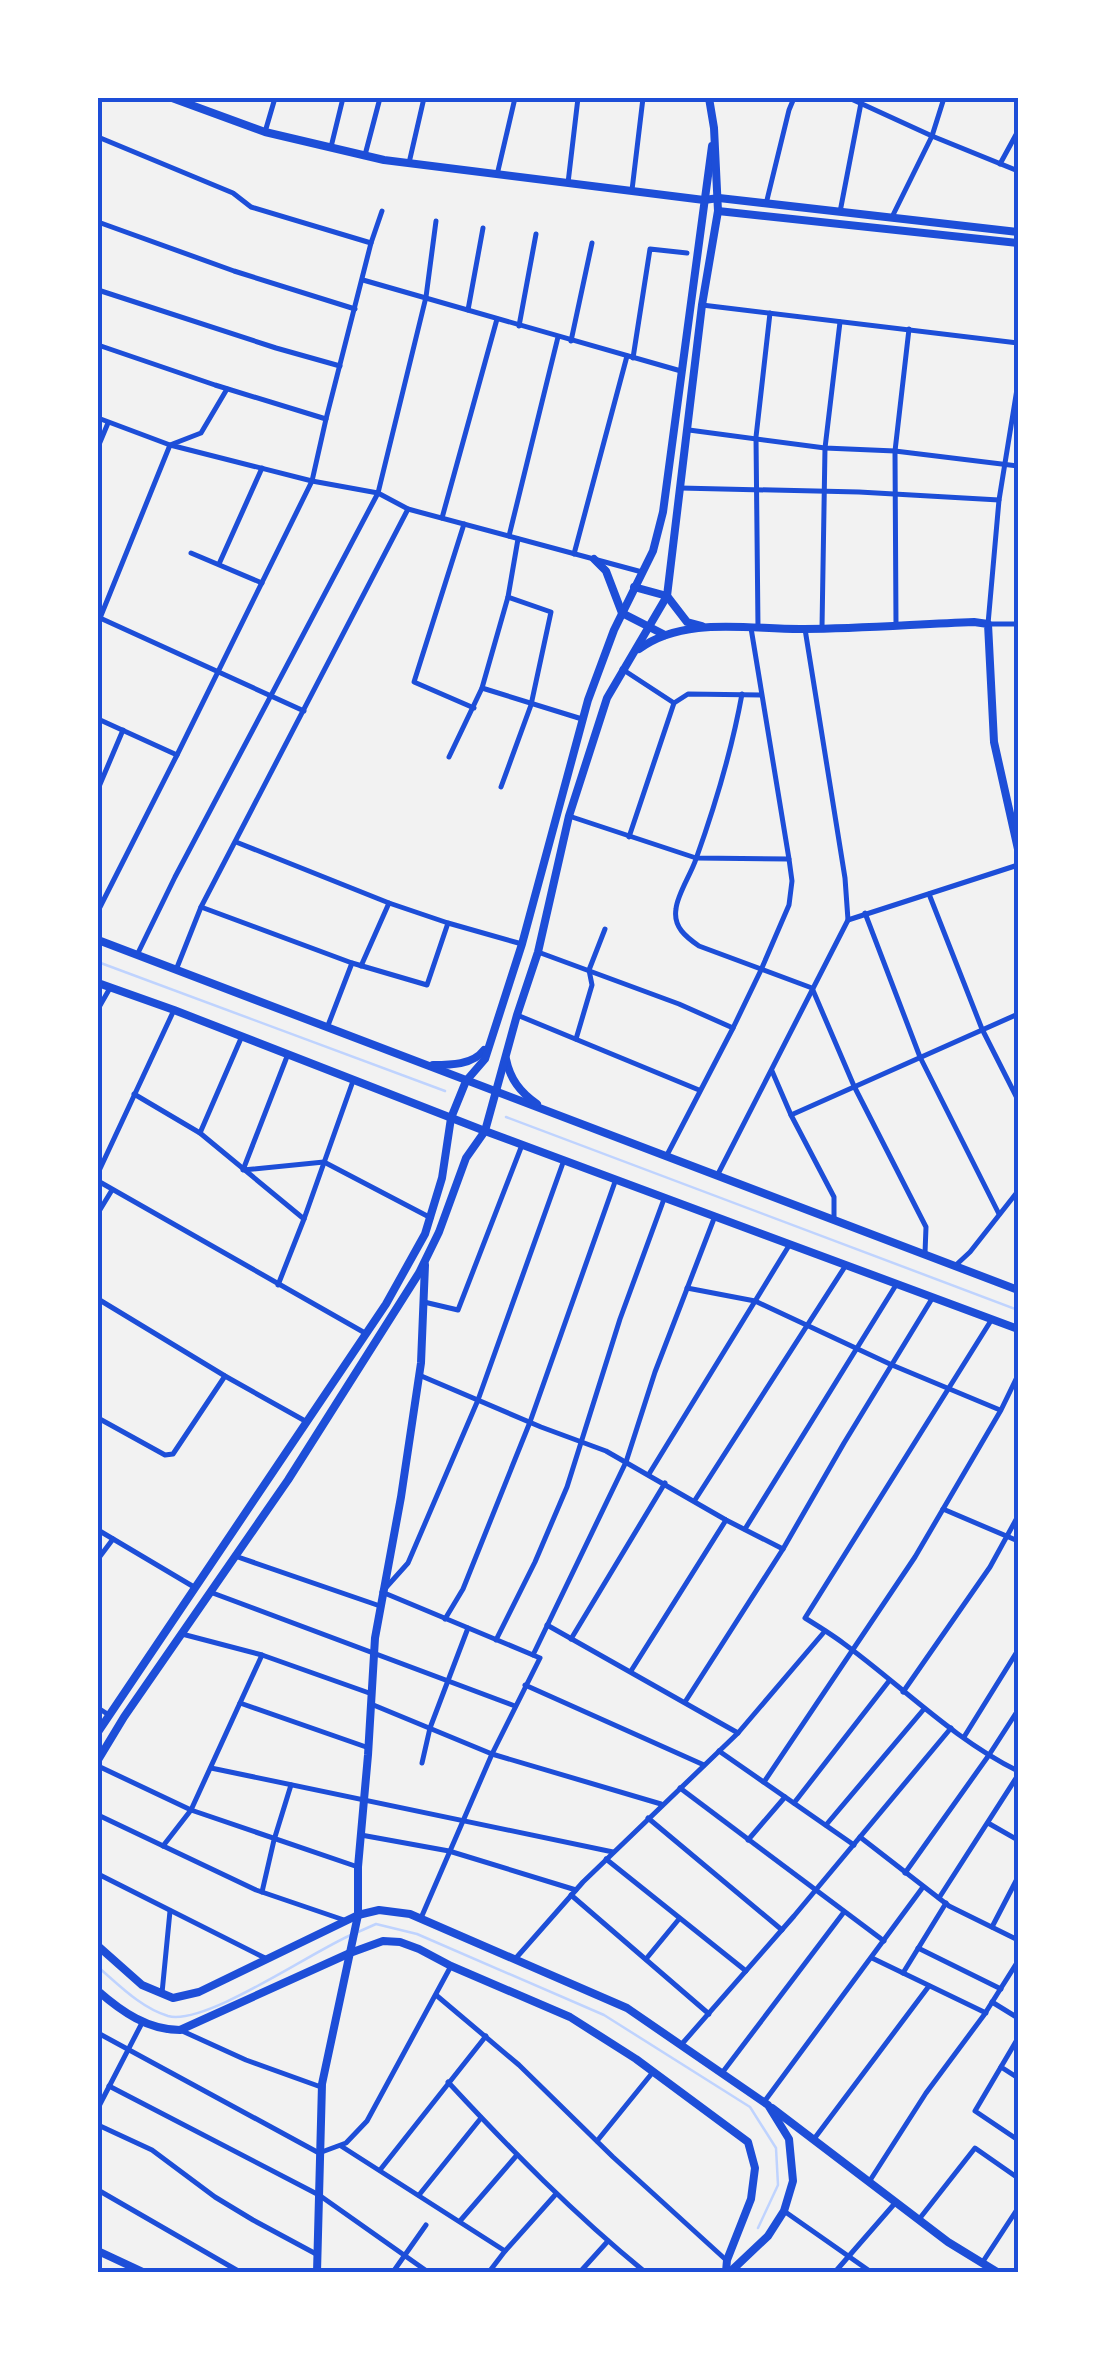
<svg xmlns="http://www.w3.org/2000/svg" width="1116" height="2370" font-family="'Fira Sans Condensed',sans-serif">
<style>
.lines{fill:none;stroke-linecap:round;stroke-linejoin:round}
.stream{stroke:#bfd3fe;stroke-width:2.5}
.minor{stroke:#1d4ed8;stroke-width:5}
.tertiary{stroke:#1d4ed8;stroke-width:8}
.neatline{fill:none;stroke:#1d4ed8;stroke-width:4}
</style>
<rect width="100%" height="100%" fill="#f2f2f2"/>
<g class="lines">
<g class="stream">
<path d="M98 962 445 1091"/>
<path d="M506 1117 1018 1310"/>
<path d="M358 1932 376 1924 417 1934 604 2015 750 2107 776 2148 778 2185 758 2228"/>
<path d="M98 1967C119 1985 141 2008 168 2016 205 2026 311 1952 351 1935"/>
</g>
<g class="minor">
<path d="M849 98 932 136 1018 171"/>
<path d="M265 132 275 98"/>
<path d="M98 137 233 193 251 207 371 243"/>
<path d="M331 147 343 98"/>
<path d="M365 155 380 98"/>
<path d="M409 163 424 98"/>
<path d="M1000 164 1018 131"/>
<path d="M497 175 515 98"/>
<path d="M568 183 578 98"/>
<path d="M632 190 643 98"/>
<path d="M766 204 789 110 794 98"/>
<path d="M840 212 861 103"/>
<path d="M892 217 932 136 944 98"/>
<path d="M98 222 234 271 355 309"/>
<path d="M363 280 681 371"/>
<path d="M98 290 276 348 340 366"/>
<path d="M702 305 1018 343"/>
<path d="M468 310 483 228"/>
<path d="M519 326 536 234"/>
<path d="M571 341 592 243"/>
<path d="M98 345 215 385 326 419"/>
<path d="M633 358 650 249 687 253"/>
<path d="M1018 383 999 500 988 624H1018"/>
<path d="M98 418 170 445 312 481 378 493 408 509 642 572"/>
<path d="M689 430 825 448 895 451 1018 466"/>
<path d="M98 447 108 423"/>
<path d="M680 488 859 492 999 500"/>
<path d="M442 518 497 319"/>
<path d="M464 524 414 682 474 708"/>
<path d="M509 536 558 337"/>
<path d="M191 553 262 583"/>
<path d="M574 554 627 356"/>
<path d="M219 564 262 468"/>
<path d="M100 618 304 711"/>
<path d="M98 623 170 445 201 433 227 389"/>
<path d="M896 625 895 451 909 329"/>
<path d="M758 628 756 437 770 313"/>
<path d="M822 628 825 448 840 322"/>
<path d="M622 669 674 703"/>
<path d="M482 688 582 719"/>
<path d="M742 694C732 749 715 806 696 859 691 874 677 895 676 909 673 927 686 937 699 946L812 988 854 1086 926 1227 925 1253"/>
<path d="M98 719 177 755"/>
<path d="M449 757 482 688 508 597 518 539"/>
<path d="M501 787 531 705 551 612 508 597"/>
<path d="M98 789 123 730"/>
<path d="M569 816 696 858 789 859"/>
<path d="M629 837 674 703 688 694 761 695"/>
<path d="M236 842 389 903 448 923 522 944"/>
<path d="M929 894 982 1029 1018 1100"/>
<path d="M201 907 352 963 427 985 448 923"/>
<path d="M98 911 177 755 312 481 326 419 371 243 382 211"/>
<path d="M865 913 920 1057 999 1214"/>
<path d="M848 920 1018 865"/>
<path d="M538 952 679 1004 733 1028"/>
<path d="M137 955 175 877 378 493 426 297 436 221"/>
<path d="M361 966 389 903"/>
<path d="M176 970 201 907 408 509"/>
<path d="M98 1009 110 988"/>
<path d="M517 1015 699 1090"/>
<path d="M327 1028 352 963"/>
<path d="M576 1039 592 985 589 970 605 929"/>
<path d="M288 1054 243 1170 324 1162 431 1218"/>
<path d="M772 1071 791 1115 834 1197V1219"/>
<path d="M134 1094 200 1133 304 1219"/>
<path d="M791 1115 1018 1014"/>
<path d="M200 1133 242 1036"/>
<path d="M667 1155 733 1028 761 970 789 905 792 881 789 859 751 628"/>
<path d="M98 1173 174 1010"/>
<path d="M718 1174 848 920 845 878 805 629"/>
<path d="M98 1181 365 1333"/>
<path d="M98 1213 112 1190"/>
<path d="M956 1265 970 1252 1018 1191"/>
<path d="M278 1285 304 1219 353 1081"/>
<path d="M687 1288 755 1301 892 1365 1000 1410"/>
<path d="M98 1299 225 1376 307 1422"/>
<path d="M424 1302 458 1310 522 1145"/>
<path d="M992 1319 805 1618C818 1626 831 1634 843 1643 902 1686 953 1739 1018 1771"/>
<path d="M419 1375 541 1427 606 1451 726 1520 783 1549"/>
<path d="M98 1418 165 1455 173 1454 225 1376"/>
<path d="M649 1474 790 1244"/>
<path d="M695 1500 846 1265"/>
<path d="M943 1509 1018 1541"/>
<path d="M745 1529 896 1285"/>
<path d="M98 1530 194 1587"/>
<path d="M235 1556 380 1606"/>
<path d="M98 1559 113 1539"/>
<path d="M210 1592 515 1706"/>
<path d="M445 1619 463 1589 530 1422 616 1179"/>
<path d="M547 1625 738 1733"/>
<path d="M182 1634 262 1655 372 1694"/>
<path d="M571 1639 665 1483"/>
<path d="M496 1640 535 1562 567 1487 620 1319 664 1199"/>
<path d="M533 1655 382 1592 408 1563 478 1400 564 1160"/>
<path d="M631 1671 726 1520"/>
<path d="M525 1685 704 1765"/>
<path d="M903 1692 990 1567 1018 1516"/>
<path d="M685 1702 783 1549 844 1443 933 1297"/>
<path d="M240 1703 369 1748"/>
<path d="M371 1704 492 1754 661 1804"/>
<path d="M98 1708 109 1715"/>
<path d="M964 1737 1018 1650"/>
<path d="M719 1751 854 1845"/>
<path d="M422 1763 430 1728 468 1628"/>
<path d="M98 1766 191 1810 358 1867"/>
<path d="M211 1768 613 1852"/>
<path d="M764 1782 915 1557 1001 1410 1018 1375"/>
<path d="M680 1788 884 1941"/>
<path d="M794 1803 889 1681"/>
<path d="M98 1815 256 1890 344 1920"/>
<path d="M648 1818 782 1930"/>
<path d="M988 1823 1018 1840"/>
<path d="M826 1825 924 1709"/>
<path d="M361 1835 449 1851 576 1890"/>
<path d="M860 1837 949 1906 1018 1940"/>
<path d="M748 1840 785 1797"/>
<path d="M163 1846 191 1810 262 1655"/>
<path d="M606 1859 746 1971"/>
<path d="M905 1873 989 1755 1018 1710"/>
<path d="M98 1874 265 1958"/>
<path d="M262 1892 274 1840 291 1785"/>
<path d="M571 1895 709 2014"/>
<path d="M939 1898 1018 1775"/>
<path d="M421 1918 492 1754 540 1658 533 1655 626 1462 655 1372 715 1216"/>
<path d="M992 1927 1018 1877"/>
<path d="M918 1948 1001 1989"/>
<path d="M516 1958 583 1882 738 1733 825 1631"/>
<path d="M872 1958 986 2013"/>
<path d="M646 1959 679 1919"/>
<path d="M903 1973 946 1903"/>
<path d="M162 1993 170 1911"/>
<path d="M436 1995 519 2065 613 2157 725 2259"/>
<path d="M992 2002 1018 2018"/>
<path d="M180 2030 246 2060 321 2087"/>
<path d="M98 2033 319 2153 346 2143 367 2121 451 1966"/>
<path d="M1018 2038 975 2111 1018 2140"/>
<path d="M681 2045 794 1916 951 1728"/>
<path d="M1001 2067 1018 2078"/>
<path d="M722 2073 844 1912"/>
<path d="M448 2082C511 2150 574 2214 645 2272"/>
<path d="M109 2086 319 2195 428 2272"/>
<path d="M764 2102 923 1887"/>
<path d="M98 2108 143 2021"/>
<path d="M98 2125 152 2150 215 2197 253 2220 318 2255"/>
<path d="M814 2139 929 1986"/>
<path d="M597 2141 653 2072"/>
<path d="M341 2146 505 2251"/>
<path d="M380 2170 486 2036"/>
<path d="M869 2182 926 2093 984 2015 1018 1961"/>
<path d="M98 2190 240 2272"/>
<path d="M419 2195 481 2118"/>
<path d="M784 2211 871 2272"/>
<path d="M920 2218 975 2148 1018 2178"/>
<path d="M460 2221 517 2155"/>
<path d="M982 2263 1018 2208"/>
<path d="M393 2272 426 2225"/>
<path d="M489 2272 505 2251 556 2194"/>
<path d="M580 2272 608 2241"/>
<path d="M835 2272 896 2202"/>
</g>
<g class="tertiary">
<path d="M172 98 265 132 384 160 704 200 719 198 1018 232"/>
<path d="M718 211 1018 243"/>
<path d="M594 559 606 571 622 613 665 635"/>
<path d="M634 587 667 596 687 622 702 626"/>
<path d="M639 649C685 615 751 630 804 629 861 629 917 624 974 622L988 624 994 742 1018 849"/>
<path d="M98 940 1018 1290"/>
<path d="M98 983 174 1010 485 1131 1018 1329"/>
<path d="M506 1059C510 1079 520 1092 537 1104"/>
<path d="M433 1065C450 1065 473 1065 484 1050"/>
<path d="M98 1732 386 1304 425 1234 442 1178 451 1118 466 1081 485 1059 522 944 588 700 614 630 653 551 663 512 712 146"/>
<path d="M98 1760 124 1717 288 1480 419 1273 439 1232 466 1158 485 1131 517 1015 538 952 569 816 607 698 667 596 702 305 718 211 714 128 709 98"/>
<path d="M98 1946 142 1985 173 1998 199 1992 358 1915 379 1910 410 1914 627 2008 768 2105 789 2139 793 2181 784 2211 768 2236 730 2272"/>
<path d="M98 1991C122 2012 148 2030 180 2030L350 1953 383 1941 400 1942 419 1949 451 1966 570 2017 636 2059 748 2142 755 2168 751 2199 727 2260 726 2272"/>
<path d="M772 2108 948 2242 997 2272"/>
<path d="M98 2251 143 2272"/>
<path d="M317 2272 322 2084 358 1915V1867L368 1755 375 1638 401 1497 421 1363 425 1265"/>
</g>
</g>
<rect width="1116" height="2370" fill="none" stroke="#ffffff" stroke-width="200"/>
<rect x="100" y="100" width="916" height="2170" class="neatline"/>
</svg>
